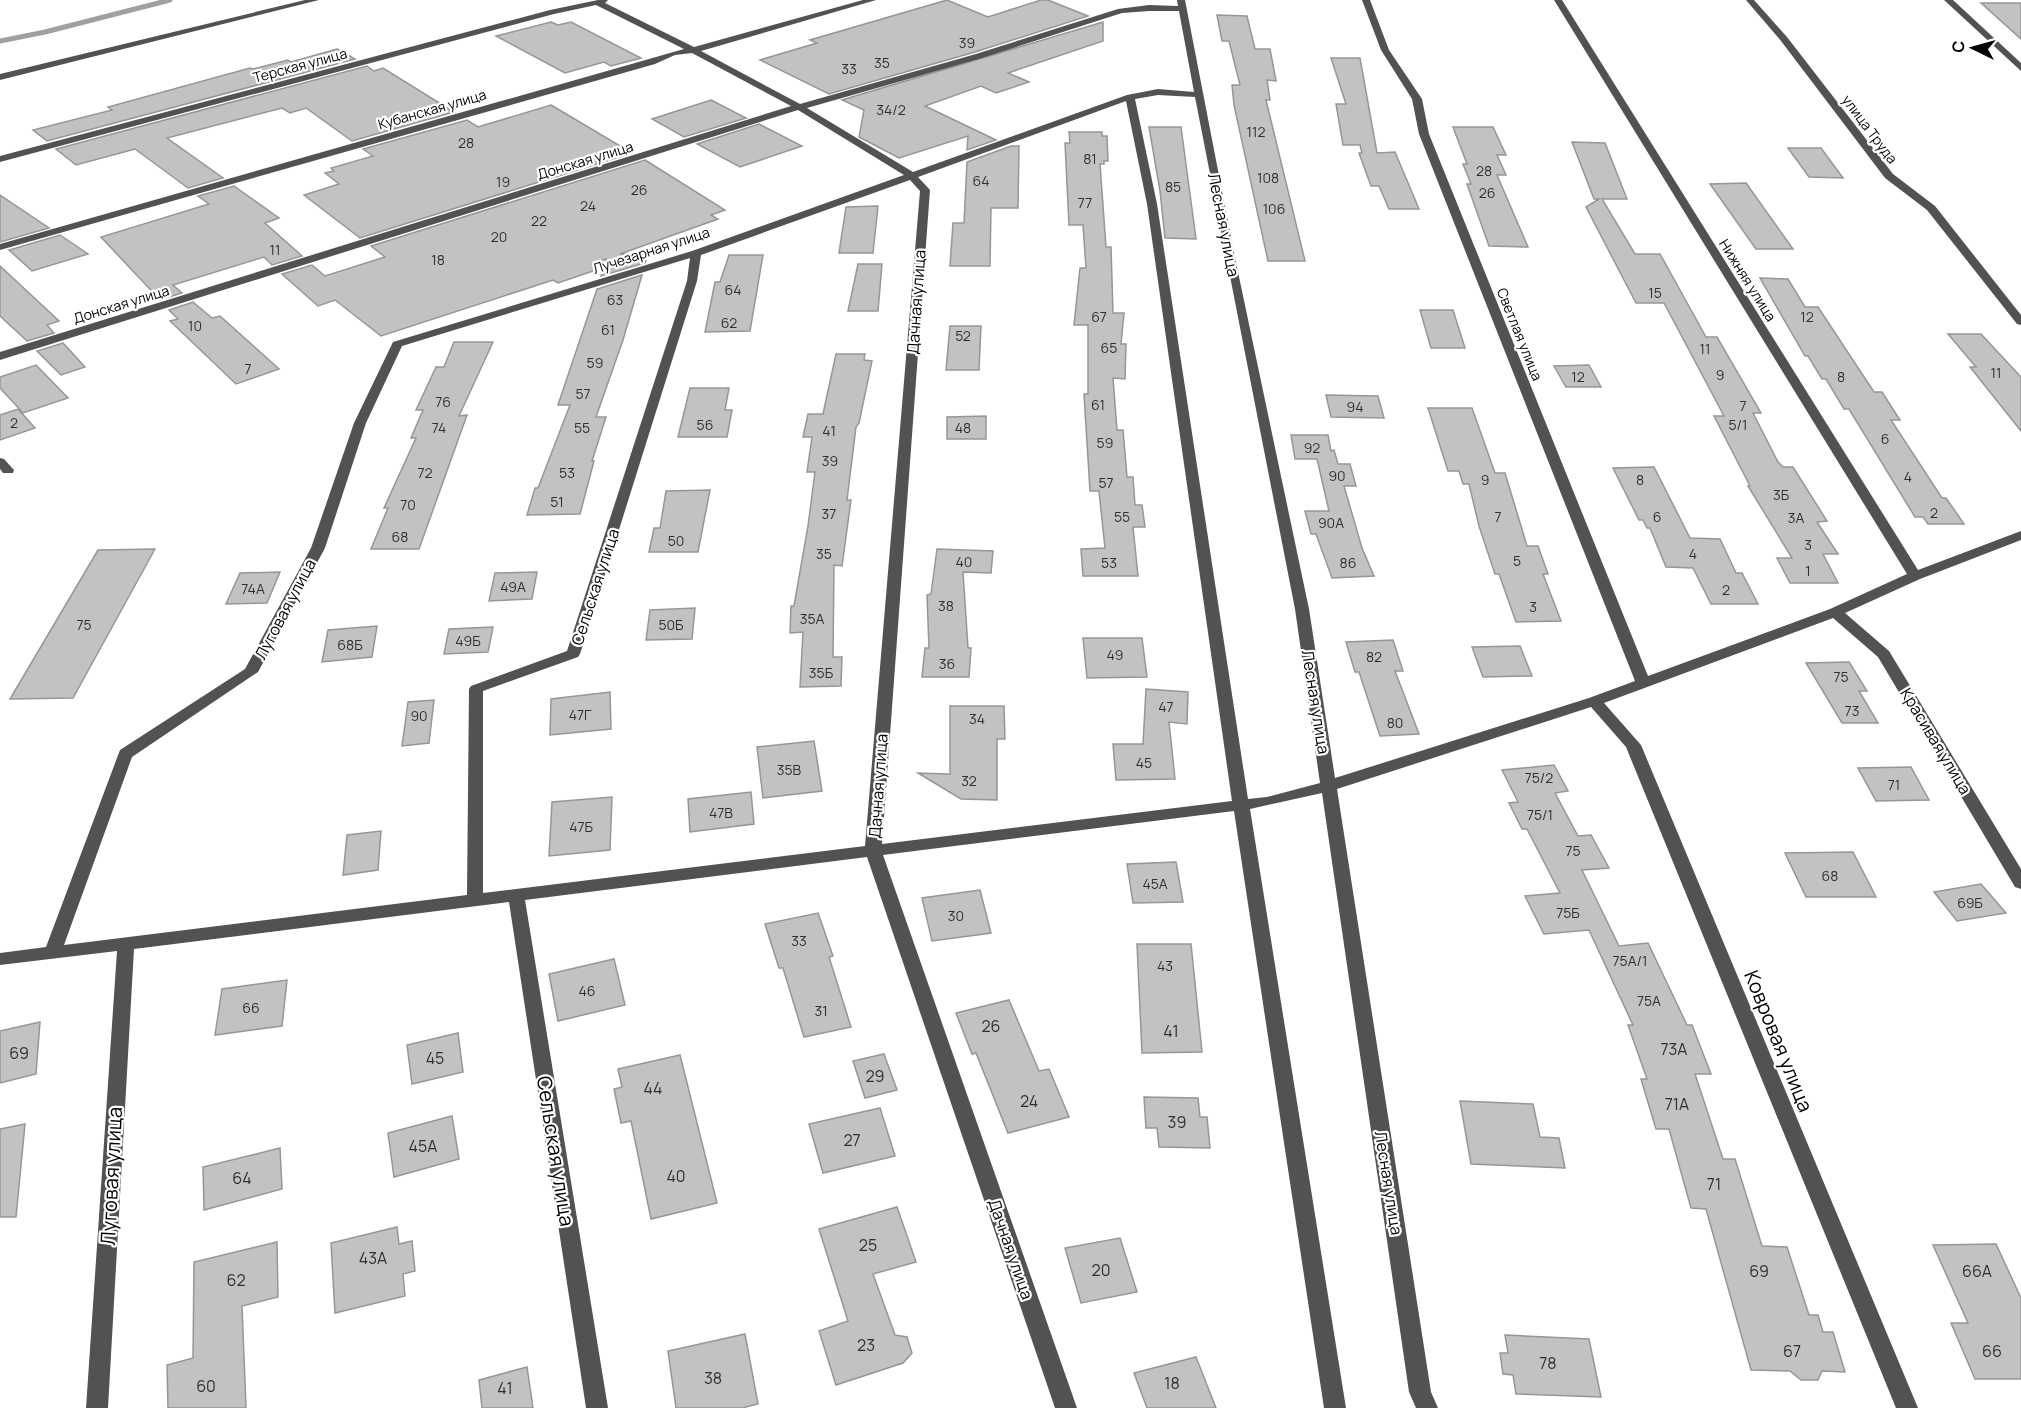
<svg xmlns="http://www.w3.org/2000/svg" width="2021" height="1408" font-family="Manrope,sans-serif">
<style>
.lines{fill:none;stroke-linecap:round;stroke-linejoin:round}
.stream{stroke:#a0a0a0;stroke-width:5}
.building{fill:#c2c2c2;stroke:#969696;stroke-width:1.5}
.minor{fill:#525252;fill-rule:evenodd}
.labels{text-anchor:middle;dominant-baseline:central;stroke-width:4.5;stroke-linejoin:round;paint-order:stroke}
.number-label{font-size:14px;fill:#303030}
.far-street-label{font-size:14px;fill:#000;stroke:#fff}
.street-label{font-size:16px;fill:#000;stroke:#fff}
.near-number-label{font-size:16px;fill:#303030}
.near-street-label{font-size:20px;fill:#000;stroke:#fff}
</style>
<rect width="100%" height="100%" fill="#fff"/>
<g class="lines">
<path class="stream" d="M0 41 45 32 170 0"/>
</g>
<g class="building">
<path d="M947 0 988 17 1041 0H1048L1088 16 975 52 829 94 760 60 817 43 810 40Z"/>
<path d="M1981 3H2021V39Z"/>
<path d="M1217 15 1247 16 1255 49H1270L1276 81 1267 80 1270 100H1266L1305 261H1268L1234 105 1232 85H1240L1229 41H1222Z"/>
<path d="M551 22 558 25 571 22 641 58 611 66 604 62 565 73 496 36Z"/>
<path d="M1103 22V41L1008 73 1029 82 996 93 981 86 925 106 996 140 967 150 968 136 899 158 859 137 864 110 842 100Z"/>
<path d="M337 49 355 59 47 141 33 130 112 110 108 107 250 68 253 69 288 60 291 62Z"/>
<path d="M1331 58H1360L1377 153 1395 152 1419 209H1389L1379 186H1371L1359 153H1362L1360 145H1343L1336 104H1346Z"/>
<path d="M367 66 374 71 383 68 454 112 352 141 306 108 290 113 282 108 167 138 223 178 188 188 135 149 76 165 56 149Z"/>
<path d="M711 100 746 118 684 137 652 119Z"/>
<path d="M551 105 632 153 360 238 304 195 339 184 325 173 334 171 331 168 373 156 363 149 467 120 478 127Z"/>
<path d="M759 124 802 146 740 167 697 144Z"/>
<path d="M1149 127H1181L1196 239 1165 238 1160 191Z"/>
<path d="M1453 127H1493L1506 155H1497L1506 175H1497L1528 247 1489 246 1467 184H1471L1463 164H1467Z"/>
<path d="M1069 132H1102V136H1107L1108 161H1104V164H1100L1106 247H1111L1113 313H1124L1121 344H1126L1125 379 1113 378 1117 430H1123L1127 477H1133L1135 505H1142L1145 527H1133L1138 576H1083L1081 549 1105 548 1099 491H1090L1084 394H1088V325H1074L1080 268H1086L1083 225H1069L1065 143H1070Z"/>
<path d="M1572 142 1605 143 1627 199H1602L1635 254H1660L1706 337H1717L1761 413H1753L1778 462 1783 467H1793L1827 521 1817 522 1838 554H1823L1838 583H1790L1777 558H1792L1748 486H1750L1714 416H1724L1664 303H1636L1586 207 1599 199H1594Z"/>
<path d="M1011 146H1019L1018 208H991L990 266H950L953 223H964L967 162Z"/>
<path d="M1788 148H1821L1843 178 1809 177Z"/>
<path d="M645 160 725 210 711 215 718 219 620 254H648L645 263 601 276 606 259 595 263 596 270 558 283 553 280 381 336 335 300 318 306 282 274 312 265 325 276 385 257 371 246Z"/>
<path d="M1746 183 1793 249H1756L1710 184Z"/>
<path d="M234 186 279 218 265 223 302 256 272 265 264 257 173 285 182 293 160 300 101 237 209 204 198 196Z"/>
<path d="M0 195 49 228 0 242Z"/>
<path d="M878 206 873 253H839L846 207Z"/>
<path d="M60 235 88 254 32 271 9 250Z"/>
<path d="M729 255H763L750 331 705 332 715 282H720Z"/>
<path d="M858 264H882L878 311H848Z"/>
<path d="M0 266 59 321 47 325 54 333 27 341 0 316Z"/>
<path d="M642 275 623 340 596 417H606L592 461H594L580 514 527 515 535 488H538L570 405H558L597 289Z"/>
<path d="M1760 278 1788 279 1805 307H1818L1874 392H1882L1900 420H1891L1942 498H1946L1964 524H1928L1923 517H1915L1849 409H1844L1826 379H1822L1808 356H1805Z"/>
<path d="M193 302 212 318 220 316 279 369 236 384 170 321 178 319 169 310Z"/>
<path d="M1420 310H1453L1465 348H1431Z"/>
<path d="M950 326H981L979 370H946Z"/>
<path d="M1948 334H1981L2021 377V431L1970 367H1976Z"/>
<path d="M454 342H493L459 416 467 415 419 549H371L388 508H384L416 438H411L423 410H416L436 367H444Z"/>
<path d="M63 343 85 367 61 375 37 351Z"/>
<path d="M836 354H865L864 360 872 361 859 423 856 427 847 500H851L842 566 834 565 833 657H842L841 686 800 687 803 632 790 633 791 606H794L808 526 815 472H807L812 437H803L808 414H823Z"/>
<path d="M36 365 68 398 23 413 0 388V377Z"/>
<path d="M1589 365 1601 387H1566L1554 366Z"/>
<path d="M690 388H729L725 410H732L727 437H678Z"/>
<path d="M1326 395 1378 396 1384 418 1331 417Z"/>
<path d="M1428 408H1472L1495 473H1505L1527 546H1538L1548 574H1543L1561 621 1516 622 1499 574H1495L1479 526 1469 484H1463L1459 471H1448Z"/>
<path d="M18 409 35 428 0 440V415Z"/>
<path d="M986 416V439H947V417Z"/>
<path d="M1291 435H1328L1331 451 1334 450 1338 464H1350L1356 486H1344L1362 548 1374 576 1332 578 1316 534H1311L1305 511H1329L1317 459H1295Z"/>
<path d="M1654 467 1690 538 1720 539 1736 573H1742L1758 604H1711L1693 568 1666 567 1650 528H1647L1643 520H1639L1613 468Z"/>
<path d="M710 490 698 552H649L654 528H660L666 491Z"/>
<path d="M155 549 73 698 10 699 98 550Z"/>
<path d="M937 549 993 551 991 573 963 572 968 648H971L969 677H922L925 648H929L927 595 931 594Z"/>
<path d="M280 572 267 603 226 604 240 573Z"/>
<path d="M537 572 532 599 489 601 495 573Z"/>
<path d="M695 608 692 639 646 640 650 610Z"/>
<path d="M377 626 372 657 322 662 328 630Z"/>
<path d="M493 627 488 652 444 654 449 629Z"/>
<path d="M1083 638H1142L1147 677 1087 678Z"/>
<path d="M1393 640 1403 671H1395L1419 734 1380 736 1359 672H1355L1346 642Z"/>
<path d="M1520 646 1532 676 1483 677 1472 647Z"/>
<path d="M1849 662 1867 691H1859L1878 723H1842L1806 663Z"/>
<path d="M1146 689 1188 692 1187 724 1169 722 1175 779 1116 780 1113 744H1143Z"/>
<path d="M610 692 611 729 550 735 551 699Z"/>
<path d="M434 700 429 743 402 746 408 702Z"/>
<path d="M950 706H1004L1005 739H997V800L961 799 918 773 950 774Z"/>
<path d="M814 741 822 791 763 798 757 747Z"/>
<path d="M1554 765 1568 791 1555 793 1578 836 1591 835 1609 868 1582 870 1619 946 1648 943 1687 1025H1692L1711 1074H1695L1723 1159H1735L1762 1246 1787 1247 1809 1315H1818L1823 1332H1833L1845 1372 1822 1371 1818 1380H1801L1790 1371 1751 1370 1706 1209 1691 1208 1669 1129H1656L1641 1079H1647L1628 1025H1633L1589 930 1544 934 1525 896 1560 893 1527 829H1522L1509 803 1518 802 1502 770Z"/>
<path d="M1911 767 1929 800 1876 801 1858 768Z"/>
<path d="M751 792 754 824 690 832 688 799Z"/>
<path d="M612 797 610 850 549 856 552 802Z"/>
<path d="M381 831 378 870 343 875 347 835Z"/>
<path d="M1853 852 1876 897H1806L1785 853Z"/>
<path d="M1176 862 1183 902 1133 903 1127 864Z"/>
<path d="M1981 884 2006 913 1957 921 1934 892Z"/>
<path d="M980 890 991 933 932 941 922 898Z"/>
<path d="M818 913 833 956 829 957 851 1027 804 1037 783 968H779L765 924Z"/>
<path d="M1137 944H1191L1202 1052 1142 1053Z"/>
<path d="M614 959 625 1005 558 1021 549 974Z"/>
<path d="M287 980 282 1026 215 1035 222 989Z"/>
<path d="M1009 1000 1039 1071 1049 1069 1069 1117 1008 1133 976 1053 972 1054 956 1013Z"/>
<path d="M40 1022 36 1074 0 1083V1031Z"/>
<path d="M458 1033 463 1072 412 1084 407 1045Z"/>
<path d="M884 1054 897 1090 865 1098 853 1061Z"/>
<path d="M680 1055 717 1203 651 1219 631 1121 621 1123 614 1089 622 1087 618 1069Z"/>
<path d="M1144 1097 1198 1098 1200 1117H1207L1210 1148 1159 1147 1157 1128H1146Z"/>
<path d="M1460 1101 1533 1104 1540 1137 1559 1138 1565 1168 1471 1164Z"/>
<path d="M880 1108 895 1156 823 1173 809 1124Z"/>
<path d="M452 1116 459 1159 394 1177 388 1133Z"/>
<path d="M25 1124 16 1217H0V1129Z"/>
<path d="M280 1148 282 1189 204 1210 203 1167Z"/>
<path d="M897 1207 916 1262 873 1274 895 1335 907 1337 912 1353 903 1363 836 1385 819 1331 848 1321 819 1229Z"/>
<path d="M397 1227 399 1244 412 1241 415 1271 403 1274 405 1296 335 1313 331 1243Z"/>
<path d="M1120 1238 1137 1292 1081 1303 1065 1248Z"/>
<path d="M277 1242 278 1297 242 1306 246 1408H168L167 1365 193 1358 194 1262Z"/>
<path d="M1996 1244 2021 1298V1379H1975L1951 1323H1968L1933 1245Z"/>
<path d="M745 1334 758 1404 742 1408H676L668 1351Z"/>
<path d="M1505 1335 1589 1339 1601 1397 1516 1394 1513 1375 1503 1374 1500 1353H1508Z"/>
<path d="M1196 1357 1216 1408H1147L1134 1373Z"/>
<path d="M527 1367 533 1408H482L479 1380Z"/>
</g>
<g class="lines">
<g class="minor">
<path d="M305 0H319L0 80V74Z"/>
<path d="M598 0H608L605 3 694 47 863 0H876L701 51 800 104 976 54 1118 9 1149 5 1178 6 1177 0H1185L1234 253 1309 609 1335 778 1589 698 1635 681 1419 134 1412 99 1381 50 1362 0H1370L1389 50 1422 99 1429 134 1648 676 1830 609 1907 574 1554 0H1562L1918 570 2021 531V540L1920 579 1845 613 1889 651 2021 869V889L2015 887 1878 657 1833 618 1604 703 1641 745 1918 1408H1896L1626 747 1591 707 1337 789 1431 1392 1438 1408H1416L1409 1392 1322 793 1250 809 1346 1408H1324L1234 811 883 855 1077 1408H1055L867 857 525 900 608 1408H586L509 902 134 949 108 1408H86L117 951 0 965V953L46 947 120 750 245 669 311 548 354 423 393 342 692 251 904 175 798 110 0 360V352L791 106 692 53 675 55 655 64 0 250V244L684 49 596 5 554 14 0 162V156L550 10ZM1149 11H1179L1194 92 1158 89 1127 95 913 172 807 108 982 58 1122 13ZM1158 95 1195 97 1295 609 1320 783 1267 797 1248 799 1157 204 1135 99ZM1126 101 1147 204 1232 801 882 844 930 190 918 177ZM910 180 920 191 865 846 483 893V691L578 657 580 654 697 281 701 255ZM690 258 687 281 567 651 471 686 469 689 467 895 64 945 132 757 258 672 325 548 366 423 402 346Z"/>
<path d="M1746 0H1754L1787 37 1893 174 1935 206 2021 315V325L2017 324 1927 210 1885 178 1781 41Z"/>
<path d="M1944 0H1953L2021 63V71Z"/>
<path d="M0 458 4 459 14 470 13 473H3L0 469Z"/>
</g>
</g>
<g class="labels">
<g class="number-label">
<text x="967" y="42">39</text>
<text x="882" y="62">35</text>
<text x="849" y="68">33</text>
<text x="891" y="109">34/2</text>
<text x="1256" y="131">112</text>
<text x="466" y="142">28</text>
<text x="1090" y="158">81</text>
<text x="1484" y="170">28</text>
<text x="1268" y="177">108</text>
<text x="981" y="180">64</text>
<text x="503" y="181">19</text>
<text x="1173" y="186">85</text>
<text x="639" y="189">26</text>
<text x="1487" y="192">26</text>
<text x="1085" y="202">77</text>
<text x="588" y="205">24</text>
<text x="1274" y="208">106</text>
<text x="539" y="220">22</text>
<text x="499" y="236">20</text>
<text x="275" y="249">11</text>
<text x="438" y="259">18</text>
<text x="733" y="289">64</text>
<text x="1655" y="292">15</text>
<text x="615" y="299">63</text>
<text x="1099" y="316">67</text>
<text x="1807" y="316">12</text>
<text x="729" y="322">62</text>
<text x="195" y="325">10</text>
<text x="608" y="329">61</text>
<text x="963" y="335">52</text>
<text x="1109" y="347">65</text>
<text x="1705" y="348">11</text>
<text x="595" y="362">59</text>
<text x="248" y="368">7</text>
<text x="1996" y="372">11</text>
<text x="1720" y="374">9</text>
<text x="1578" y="376">12</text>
<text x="1841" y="376">8</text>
<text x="583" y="393">57</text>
<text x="443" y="401">76</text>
<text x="1098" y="404">61</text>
<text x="1743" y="405">7</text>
<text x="1355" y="406">94</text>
<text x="14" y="422">2</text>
<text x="705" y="424">56</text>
<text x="1738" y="424">5/1</text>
<text x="439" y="427">74</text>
<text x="582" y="427">55</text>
<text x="963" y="427">48</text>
<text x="829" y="430">41</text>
<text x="1885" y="438">6</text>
<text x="1105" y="442">59</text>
<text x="1312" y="447">92</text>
<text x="830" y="460">39</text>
<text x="425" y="472">72</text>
<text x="567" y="472">53</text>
<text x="1337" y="475">90</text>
<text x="1908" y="476">4</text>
<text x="1485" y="479">9</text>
<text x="1640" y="479">8</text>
<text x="1106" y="482">57</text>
<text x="1781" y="494">3Б</text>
<text x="557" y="501">51</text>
<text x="408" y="504">70</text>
<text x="1934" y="512">2</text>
<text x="829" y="513">37</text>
<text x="1122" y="516">55</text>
<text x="1498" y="516">7</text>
<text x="1657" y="516">6</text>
<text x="1796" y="517">3А</text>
<text x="1331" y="522">90А</text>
<text x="400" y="536">68</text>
<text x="676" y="540">50</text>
<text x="1808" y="544">3</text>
<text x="824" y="553">35</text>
<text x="1693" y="553">4</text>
<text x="1517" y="560">5</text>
<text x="964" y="561">40</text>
<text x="1109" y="562">53</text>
<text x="1348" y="562">86</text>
<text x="1808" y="570">1</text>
<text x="513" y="586">49А</text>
<text x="253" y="588">74А</text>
<text x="1726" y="589">2</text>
<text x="946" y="605">38</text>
<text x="1533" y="606">3</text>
<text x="812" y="618">35А</text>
<text x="84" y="624">75</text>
<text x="671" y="624">50Б</text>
<text x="468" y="640">49Б</text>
<text x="350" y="644">68Б</text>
<text x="1115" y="654">49</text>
<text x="1374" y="656">82</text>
<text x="947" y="663">36</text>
<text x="821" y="672">35Б</text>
<text x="1841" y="676">75</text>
<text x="1166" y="706">47</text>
<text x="1852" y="710">73</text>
<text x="580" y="714">47Г</text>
<text x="419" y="715">90</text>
<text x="977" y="718">34</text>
<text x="1395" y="722">80</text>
<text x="1144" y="762">45</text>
<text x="789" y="769">35В</text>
<text x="1539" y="777">75/2</text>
<text x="969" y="780">32</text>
<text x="1894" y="784">71</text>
<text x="721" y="812">47В</text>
<text x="1540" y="814">75/1</text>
<text x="581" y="826">47Б</text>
<text x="1573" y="850">75</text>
<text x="1830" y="875">68</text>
<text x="1155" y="883">45А</text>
<text x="1970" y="902">69Б</text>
<text x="1568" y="912">75Б</text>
<text x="956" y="915">30</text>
<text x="799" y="940">33</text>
<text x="1630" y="960">75А/1</text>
<text x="1165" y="965">43</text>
<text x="587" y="990">46</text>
<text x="1649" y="1000">75А</text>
<text x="251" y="1007">66</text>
<text x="821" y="1010">31</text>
</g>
<g class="far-street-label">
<text transform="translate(300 65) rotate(-15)">Терская улица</text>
<text transform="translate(432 109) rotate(-16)">Кубанская улица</text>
<text transform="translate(1870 129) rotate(53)">улица Труда</text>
<text transform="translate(585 160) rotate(-17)">Донская улица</text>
<text transform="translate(651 250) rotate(-18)">Лучезарная улица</text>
<text transform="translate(1748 280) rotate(58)">Нижняя улица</text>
<text transform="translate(121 304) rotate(-17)">Донская улица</text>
<text transform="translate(1520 334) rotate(68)">Светлая улица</text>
</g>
<g class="street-label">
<text transform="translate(1224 225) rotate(79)">Лесная улица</text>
<text transform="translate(916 302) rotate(-86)">Дачная улица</text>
<text transform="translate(595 587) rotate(-72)">Сельская улица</text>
<text transform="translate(285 609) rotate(-62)">Луговая улица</text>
<text transform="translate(1316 702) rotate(81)">Лесная улица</text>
<text transform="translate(1936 741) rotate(59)">Красивая улица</text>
<text transform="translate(878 786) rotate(-86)">Дачная улица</text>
<text transform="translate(1389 1183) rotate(81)">Лесная улица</text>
<text transform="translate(1011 1249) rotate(71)">Дачная улица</text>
</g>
<g class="near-number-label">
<text x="991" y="1026">26</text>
<text x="1171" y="1031">41</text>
<text x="1674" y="1049">73А</text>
<text x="19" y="1053">69</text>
<text x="435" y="1058">45</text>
<text x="875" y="1076">29</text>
<text x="653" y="1088">44</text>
<text x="1029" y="1101">24</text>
<text x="1677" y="1104">71А</text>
<text x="1177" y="1122">39</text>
<text x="852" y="1140">27</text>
<text x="423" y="1146">45А</text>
<text x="676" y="1176">40</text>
<text x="242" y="1178">64</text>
<text x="1714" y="1184">71</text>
<text x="868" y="1245">25</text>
<text x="373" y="1258">43А</text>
<text x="1101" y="1270">20</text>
<text x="1759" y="1271">69</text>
<text x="1977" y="1271">66А</text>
<text x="236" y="1280">62</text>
<text x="866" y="1345">23</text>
<text x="1792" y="1351">67</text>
<text x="1992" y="1351">66</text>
<text x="1548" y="1363">78</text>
<text x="713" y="1378">38</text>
<text x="1172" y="1383">18</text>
<text x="206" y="1386">60</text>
<text x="505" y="1388">41</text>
</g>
<g class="near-street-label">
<text transform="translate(1779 1041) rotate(68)">Ковровая улица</text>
<text transform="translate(556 1151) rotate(81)">Сельская улица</text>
<text transform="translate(111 1176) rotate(-87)">Луговая улица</text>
</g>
</g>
<g transform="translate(1973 48) rotate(275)" stroke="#ffffff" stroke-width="4.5" paint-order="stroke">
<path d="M0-4.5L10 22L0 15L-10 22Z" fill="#000000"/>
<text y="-9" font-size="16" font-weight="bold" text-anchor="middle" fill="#000000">С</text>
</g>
</svg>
